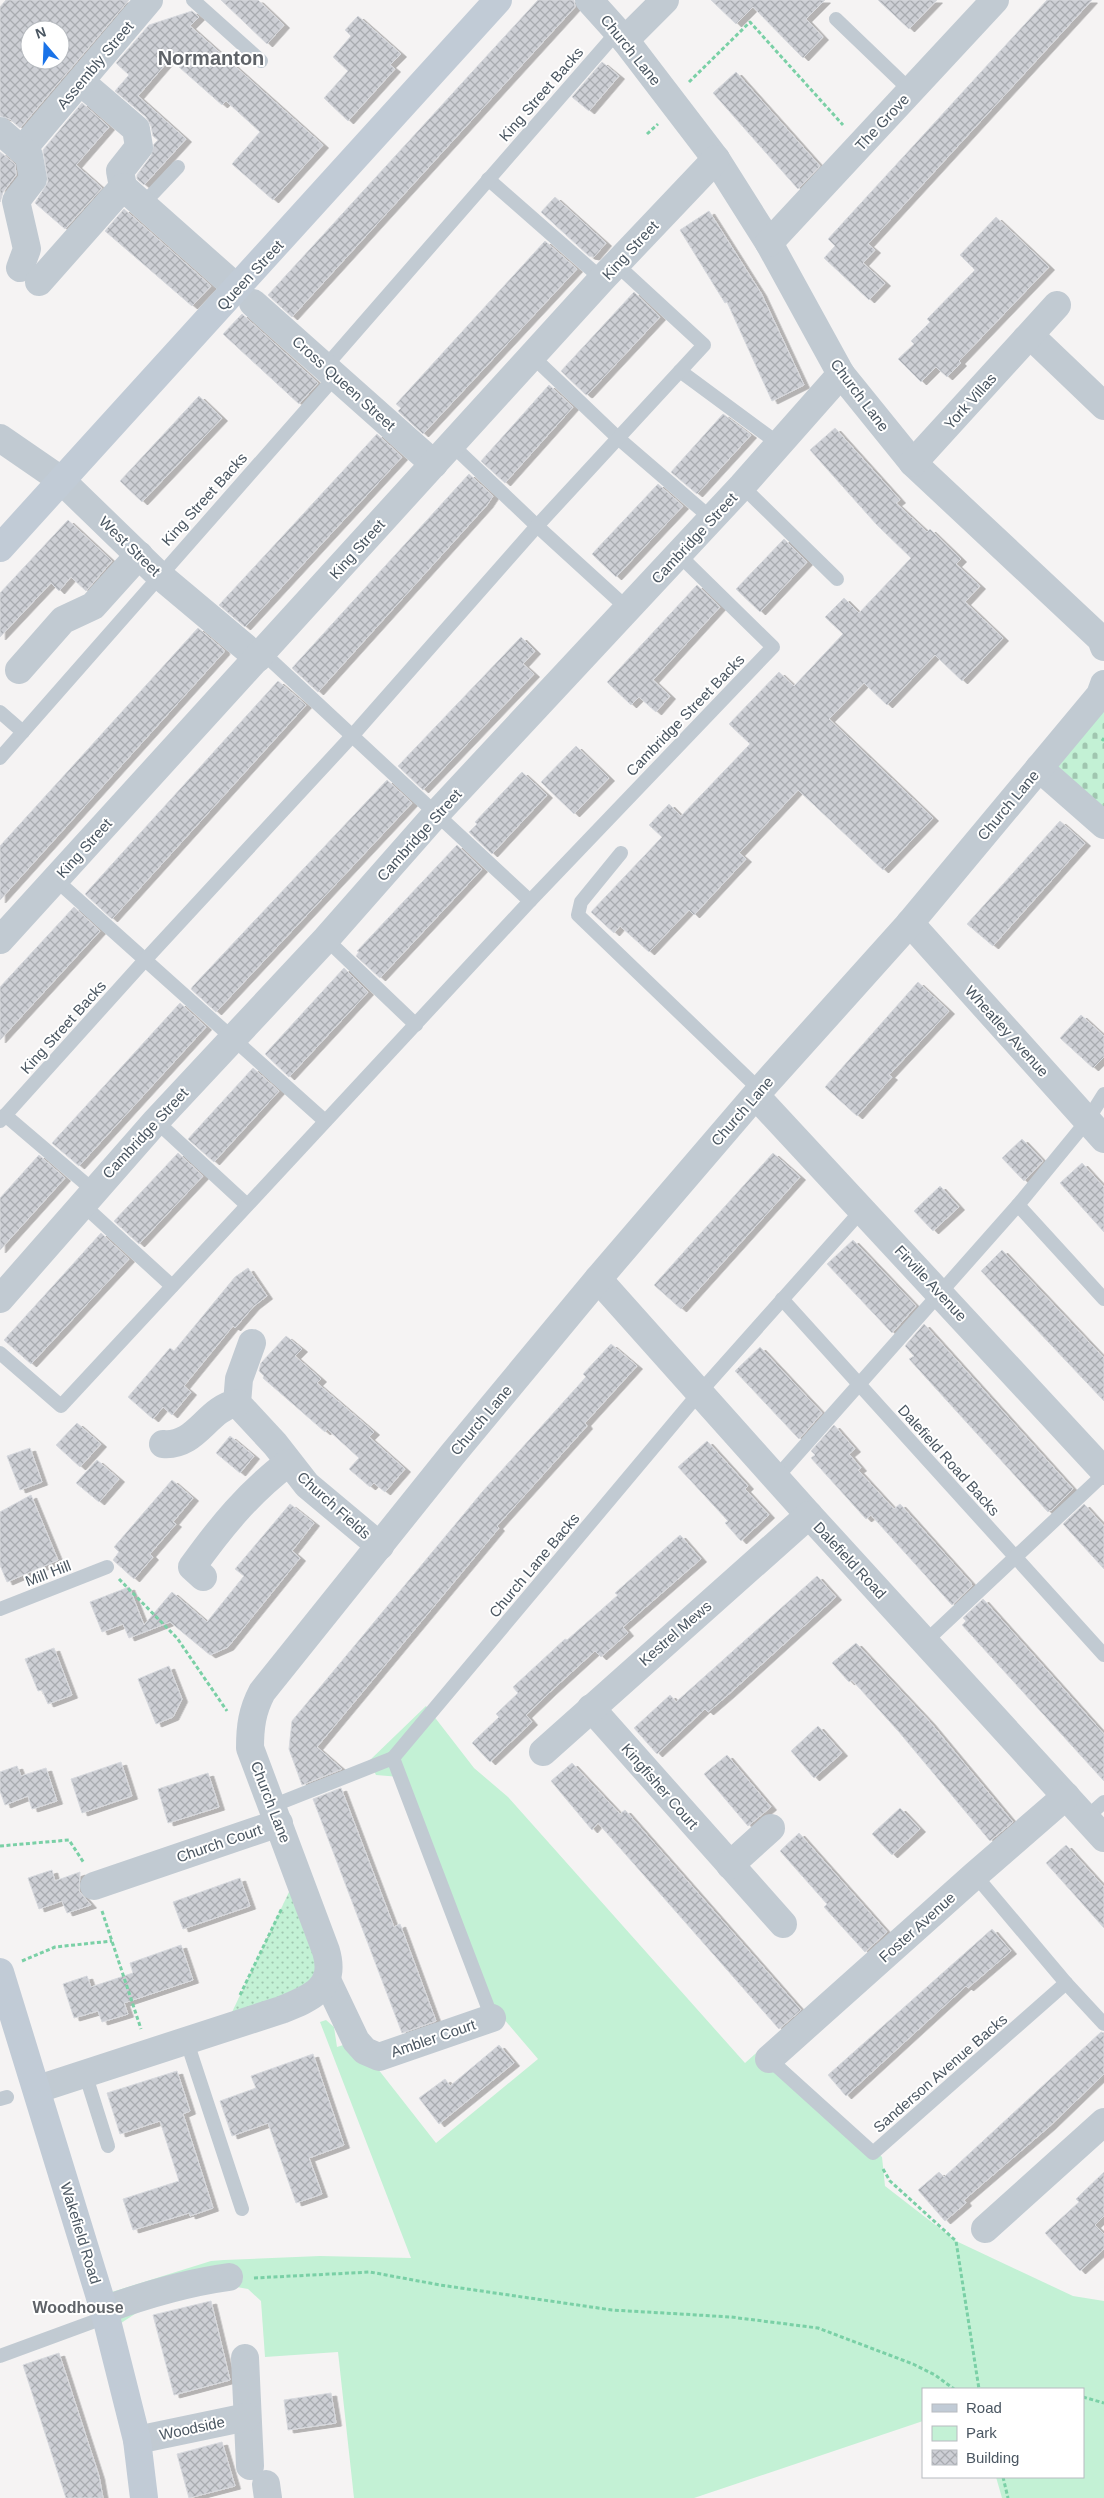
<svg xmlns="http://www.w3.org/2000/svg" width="1104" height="2498" font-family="Arial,sans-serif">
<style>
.grass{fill:url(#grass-dots)}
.cemetery{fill:url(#cemetery-stones)}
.park{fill:#c3f1d5}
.building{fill:url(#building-cross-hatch);stroke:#d7d9de;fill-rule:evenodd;filter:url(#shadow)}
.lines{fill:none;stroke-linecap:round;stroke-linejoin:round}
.path{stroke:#7ad0a6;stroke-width:3;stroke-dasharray:4 2.5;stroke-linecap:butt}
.lane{stroke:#c1cad2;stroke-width:14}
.street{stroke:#c1cad2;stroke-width:28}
.secondary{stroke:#c1cbd6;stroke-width:28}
.labels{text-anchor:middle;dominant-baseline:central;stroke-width:4;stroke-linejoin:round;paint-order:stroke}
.street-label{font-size:15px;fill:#4a5661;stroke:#fff}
.neighbourhood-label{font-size:16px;font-weight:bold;fill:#5f6368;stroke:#fff}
.district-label{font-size:20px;font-weight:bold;fill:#5f6368;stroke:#fff}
</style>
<defs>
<pattern id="grass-dots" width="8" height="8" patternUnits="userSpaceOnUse" patternTransform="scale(1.25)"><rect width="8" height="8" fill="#c3f1d5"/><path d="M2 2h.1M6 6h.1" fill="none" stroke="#a0c6b0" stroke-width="1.8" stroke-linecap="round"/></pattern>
<pattern id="cemetery-stones" width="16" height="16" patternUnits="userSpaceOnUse" patternTransform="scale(1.25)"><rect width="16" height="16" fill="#c3f1d5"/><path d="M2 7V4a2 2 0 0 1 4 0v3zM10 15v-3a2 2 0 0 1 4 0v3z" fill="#a0c6b0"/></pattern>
<pattern id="building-cross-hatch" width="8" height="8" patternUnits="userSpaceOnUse" patternTransform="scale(1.25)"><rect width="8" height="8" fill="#cdcfd5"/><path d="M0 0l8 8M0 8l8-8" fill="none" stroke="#a8abb0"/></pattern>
<filter id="shadow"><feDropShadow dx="5.5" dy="3" stdDeviation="0" flood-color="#0004"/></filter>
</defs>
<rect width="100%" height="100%" fill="#f5f3f3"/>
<path class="grass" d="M298 1873 327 1980 225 2027Z"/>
<path class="cemetery" d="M1104 684V825L1039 768Z"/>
<path class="park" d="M426 1706 474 1768 508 1797 745 2063 765 2045 882 2157 885 2186 956 2241 1073 2296 1104 2301V2498H1002L996 2477H1083V2389H923V2421L694 2498H354L338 2352 265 2357 261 2301 248 2289 231 2286 150 2304 109 2331 99 2296 211 2261 224 2260 320 2256 411 2258 320 2022 326 2020 334 2027 337 2047 356 2041 436 2143 538 2059 503 2018H492L400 1777 376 1775 369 1761Z"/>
<g class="building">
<path d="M6 0H129L20 128 10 119 0 116V7ZM30 30H60V60H30Z"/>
<path d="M221 0H258L284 25 267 44Z"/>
<path d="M538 0H574L575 7 292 317 268 295Z"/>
<path d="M711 0H825L806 19 823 37 803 58 753 7 736 24Z"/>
<path d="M878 0H937L909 29Z"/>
<path d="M1047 0H1092L868 244 875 250 863 263 885 283 869 300 824 258 835 246 828 239Z"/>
<path d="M192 11 199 17 190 26 323 145 273 200 232 164 260 132 226 101 222 105 170 59 138 96 186 139 144 185 137 179V175L151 156 154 144 158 140 153 136 151 126 146 117 115 91 129 75 116 63 149 25Z"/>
<path d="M358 16 401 54 390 65 395 69 348 121 324 98 348 71 333 57 351 36 345 30Z"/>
<path d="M602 62 619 76 589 111 572 97Z"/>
<path d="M736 72 820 166 798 189 713 93Z"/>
<path d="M82 103 109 127 76 165 102 188 65 229 35 203 48 182 43 150Z"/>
<path d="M0 152 15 164 16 175 3 192 0 202Z"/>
<path d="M555 197 606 243 594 257 589 256 541 212Z"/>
<path d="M124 209 211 286 192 306 105 231Z"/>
<path d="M709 211 761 293 804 385 772 401 727 302 725 303 680 230Z"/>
<path d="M996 217 1049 267 959 361 961 363 947 377 936 367 921 382 898 359 914 344 911 341 930 322 927 319 975 270 960 255Z"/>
<path d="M545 241 577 269 423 434 398 411 401 408 396 404Z"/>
<path d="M634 292 660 317 587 395 585 394 561 371Z"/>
<path d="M242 314 318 383 299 404 223 334Z"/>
<path d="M549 385 573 407 505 483 481 461Z"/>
<path d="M199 396 222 418 142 502 120 481Z"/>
<path d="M723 414 751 435 697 494 671 472Z"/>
<path d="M835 428 900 500 896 503 927 532 930 529 961 559 956 564 980 586 965 602 1003 638 962 681 935 655 887 705 864 683 829 719 933 818 883 870 798 790 739 853 746 859 694 915 689 910 649 952 620 926 614 933 591 912 662 837 649 825 669 804 681 816 750 744 729 724 779 672 794 686 843 634 825 617 844 598 859 613 911 558 877 525 810 450Z"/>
<path d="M377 434 402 457 245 627 219 605Z"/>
<path d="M469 474 493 496 487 505 318 692 292 668Z"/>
<path d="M658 484 683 506 616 577 592 554Z"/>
<path d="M68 520 112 561 86 591 71 577 59 591 51 583 0 637V593Z"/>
<path d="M784 539 807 562 760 612 736 589Z"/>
<path d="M697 585 720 607 653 680 670 696 656 712 639 697 631 705 607 682Z"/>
<path d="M198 628 224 650V652L0 900V846Z"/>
<path d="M521 637 535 651 523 664 534 674 423 790 398 766Z"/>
<path d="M278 681 306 705 112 919 85 894Z"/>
<path d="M576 746 609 778 574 814 541 782Z"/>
<path d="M522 772 547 795 492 854 469 832 477 824 475 822Z"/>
<path d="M387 780 412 803 216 1012 191 989 193 986Z"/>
<path d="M1060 821 1085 843 993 946 967 924Z"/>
<path d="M457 845 482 869 380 978 356 956 359 952 357 951Z"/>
<path d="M74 907 100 931 0 1040V987Z"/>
<path d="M344 968 368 992 289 1077 265 1054Z"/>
<path d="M918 982 949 1011 889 1075 892 1077 857 1116 825 1087Z"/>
<path d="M180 1003 206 1027 79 1166 52 1143Z"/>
<path d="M1081 1015 1104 1036V1057L1093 1068 1060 1038Z"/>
<path d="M253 1068 279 1091 214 1162 188 1139Z"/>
<path d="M1022 1139 1043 1161 1024 1181 1002 1158Z"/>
<path d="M178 1153 203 1176 139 1244 114 1221Z"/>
<path d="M773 1153 800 1177 681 1309 654 1285Z"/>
<path d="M39 1155 65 1178 0 1250V1198Z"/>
<path d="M1082 1163 1104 1187V1232L1060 1183Z"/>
<path d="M940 1186 959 1207 933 1231 914 1211Z"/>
<path d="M101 1233 129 1259 31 1364 4 1340Z"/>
<path d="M853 1240 916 1306 892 1333 827 1264Z"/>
<path d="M1002 1250 1104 1358V1401L981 1271Z"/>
<path d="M248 1268 267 1296 254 1306 235 1328 233 1326 184 1386 191 1392 172 1415 163 1407 153 1419 128 1397 170 1348 174 1351 235 1277Z"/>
<path d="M924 1324 1073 1489 1051 1511 1050 1510 1048 1512 909 1359 914 1356 905 1346Z"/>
<path d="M286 1336 302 1349 295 1356 321 1379 317 1383 374 1432 369 1437 405 1469 385 1492 374 1483 370 1487 349 1469 359 1458 327 1429 325 1432 263 1378 264 1376 259 1371 261 1363Z"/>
<path d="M611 1344 637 1366 585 1423 587 1426 497 1526 499 1528 317 1747 342 1769 302 1785 289 1749 292 1721 483 1491 586 1377 583 1374Z"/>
<path d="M760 1347 822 1413 799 1439 735 1371Z"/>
<path d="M77 1423 101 1444 80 1467 56 1445Z"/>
<path d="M834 1425 855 1449 849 1454 861 1468 858 1470 894 1509 900 1504 971 1583 972 1586 952 1605 871 1515 866 1519 811 1458 815 1455 811 1451Z"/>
<path d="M230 1436 254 1456 240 1473 216 1453Z"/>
<path d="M707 1441 748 1486 745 1489 769 1515 741 1541 725 1523 728 1521 678 1467Z"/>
<path d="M30 1448 42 1482 20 1490 7 1456Z"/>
<path d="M97 1460 119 1479 99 1502 76 1483Z"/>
<path d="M172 1480 193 1498 173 1522 176 1524 150 1554 153 1557 134 1579 113 1560 119 1552 114 1547Z"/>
<path d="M31 1495 58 1560 7 1582 0 1565V1512Z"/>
<path d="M290 1504 314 1523 292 1551 300 1558 228 1647 210 1655 170 1622 129 1638 123 1624 102 1632 90 1602 129 1587 144 1625 172 1592 207 1622 244 1576 235 1569Z"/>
<path d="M1084 1504 1104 1526V1569L1063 1524Z"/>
<path d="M680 1535 701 1559 623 1627 628 1633 601 1657 595 1651 550 1692 526 1715 532 1722 490 1762 472 1743 499 1717 496 1714 518 1693 513 1687 565 1639 567 1640 618 1595 615 1593Z"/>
<path d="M817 1576 836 1597 729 1694 708 1712 705 1709 657 1754 634 1728 670 1695 676 1702Z"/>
<path d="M983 1599 1104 1734V1781L962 1625 966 1621 963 1618Z"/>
<path d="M856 1643 929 1721 1013 1822 990 1841 899 1732 852 1680 849 1682 832 1663Z"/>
<path d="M54 1648 72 1695 48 1704 42 1690 38 1691 25 1659Z"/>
<path d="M169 1666 182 1699 173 1717 156 1724 138 1679Z"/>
<path d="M818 1726 842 1753 814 1778 791 1751Z"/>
<path d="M727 1755 771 1807 748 1826 704 1774Z"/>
<path d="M121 1762 132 1796 82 1813 71 1779Z"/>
<path d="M572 1763 620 1814 625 1810 801 2010 779 2029 598 1823 592 1830 551 1781Z"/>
<path d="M17 1766 21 1776 46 1768 57 1801 32 1809 28 1796 5 1805 0 1791V1772Z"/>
<path d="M208 1773 219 1807 168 1823 158 1789Z"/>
<path d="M341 1788 394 1927 400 1924 436 2021 402 2033 313 1799Z"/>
<path d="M900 1808 920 1829 892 1855 872 1834Z"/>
<path d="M799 1833 887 1932 865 1952 824 1907 827 1904 780 1851Z"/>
<path d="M1066 1845 1104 1887V1928L1046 1863Z"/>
<path d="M52 1870 55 1881 80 1872 79 1891 91 1905 67 1913 62 1901 39 1909 28 1878Z"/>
<path d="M240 1878 250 1906 183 1929 173 1902Z"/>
<path d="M992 1929 1011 1951 968 1988 966 1986 846 2096 828 2075Z"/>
<path d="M181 1945 193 1980 124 2003 128 2014 102 2022 98 2011 74 2018 63 1984 87 1976 91 1987 133 1973 130 1963Z"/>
<path d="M1101 2032 1104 2033V2074L1050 2126 964 2200 966 2203 945 2221 918 2190 939 2172 944 2177Z"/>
<path d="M499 2045 514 2063 439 2124 419 2098 445 2079 450 2086Z"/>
<path d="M313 2054 344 2145 309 2158 322 2194 296 2203 268 2123 232 2136 220 2101 256 2088 251 2076Z"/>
<path d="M177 2071 190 2111 183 2114 213 2208 190 2216 189 2213 133 2230 123 2199 179 2181 160 2121 120 2134 107 2093Z"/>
<path d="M1104 2172V2216L1095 2225 1104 2234V2249L1080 2271 1045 2233 1079 2202 1076 2199Z"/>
<path d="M211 2301 230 2380 174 2395 153 2315Z"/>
<path d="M59 2353 99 2476 103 2498H66L23 2365Z"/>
<path d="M331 2393 336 2423 288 2430 284 2400Z"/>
<path d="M222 2442 235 2486 189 2498 177 2454Z"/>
</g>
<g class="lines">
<g class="path">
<path d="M689 82 750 22 843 125"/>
<path d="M647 134 658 124"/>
<path d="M1102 741 1104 738"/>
<path d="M119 1579 177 1638 227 1711"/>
<path d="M0 1846 69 1840 84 1863"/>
<path d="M102 1911 141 2029"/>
<path d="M22 1961 55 1947 112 1941"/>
<path d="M240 1995 282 1908"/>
<path d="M883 2169 890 2181 956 2241 979 2389"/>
<path d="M254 2278 370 2272 440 2285 612 2310 731 2317 818 2328 913 2364 935 2375 954 2389"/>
<path d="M1083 2397 1104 2403"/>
<path d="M1003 2477 1008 2498"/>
</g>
<g class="lane">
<path d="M193 0 261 61"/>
<path d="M836 19 911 91"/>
<path d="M488 179 602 279"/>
<path d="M142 205 178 167"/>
<path d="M532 356 618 438 712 519"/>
<path d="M325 367 618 31"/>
<path d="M680 371 779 444"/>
<path d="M452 445 537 526 628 609"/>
<path d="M742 486 837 579"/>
<path d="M262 652 530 901"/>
<path d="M0 712 23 732"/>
<path d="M0 758 336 376"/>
<path d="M621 853 581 902 578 915 760 1090"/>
<path d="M56 880 325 1121"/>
<path d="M326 939 416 1025"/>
<path d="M5 1115 93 1190"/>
<path d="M0 1121 145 960 352 736 537 526 704 345 616 264"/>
<path d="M156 1121 247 1205"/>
<path d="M81 1203 172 1286"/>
<path d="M1018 1205 1104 1299"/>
<path d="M782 1299 1104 1655"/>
<path d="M0 1353 61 1406 530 901 773 647 679 555"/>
<path d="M776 1478 1018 1205 1087 1121 1104 1094"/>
<path d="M0 1609 107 1567"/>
<path d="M926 1641 1104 1474"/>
<path d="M272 1806 393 1758"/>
<path d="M1086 1818 1104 1802"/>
<path d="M975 1875 1066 1983 1104 2024"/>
<path d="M492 2018 393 1758 700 1392 862 1210"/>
<path d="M186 2039 242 2209"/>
<path d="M769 2059 873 2153 1066 1983"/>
<path d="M85 2073 108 2146"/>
<path d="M0 2099 7 2097"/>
<path d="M0 2356 106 2317"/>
</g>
<g class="street">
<path d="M589 0 625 40 716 159 769 243 841 374 913 463 1101 639 1104 647"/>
<path d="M625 40 665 0"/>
<path d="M81 82 136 129 139 147 120 171 123 187"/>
<path d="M0 131 22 150 149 0"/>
<path d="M769 243 995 0"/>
<path d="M20 268 27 249 16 201 33 179 29 156 22 150"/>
<path d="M39 282 123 187 238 289"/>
<path d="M253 303 434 464"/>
<path d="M1026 339H1034L1104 406"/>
<path d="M0 438 61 480 159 575 258 658"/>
<path d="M913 463 1057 305"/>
<path d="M19 670 63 620 93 606 139 555"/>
<path d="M1039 768 1104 825"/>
<path d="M910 923 1104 1139"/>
<path d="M0 940 602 279 716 159"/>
<path d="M756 1096 1104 1471"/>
<path d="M598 1279 809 1515 1104 1838"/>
<path d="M0 1299 156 1121 326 939 437 813 742 486 841 374"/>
<path d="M252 1343 239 1379 237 1403 275 1444 307 1485 380 1546"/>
<path d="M163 1444C197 1447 207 1408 237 1403"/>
<path d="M203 1577 192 1567C220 1528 249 1492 288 1463"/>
<path d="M591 1708 783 1924"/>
<path d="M543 1752 809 1515"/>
<path d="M730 1865 771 1828"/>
<path d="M94 1886 279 1823"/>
<path d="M327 1980 356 2041 365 2051 379 2057 492 2018"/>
<path d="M769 2059 975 1875 1066 1796"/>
<path d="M38 2089 281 2010C311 1998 337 1988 326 1951L250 1748C250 1727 252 1711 262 1692L452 1455 598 1279 760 1090 910 923 1100 695 1104 684"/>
<path d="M985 2229 1104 2122"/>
<path d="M104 2310C145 2295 185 2283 229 2277"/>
<path d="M245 2358 250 2466"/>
<path d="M137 2440 247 2417"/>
<path d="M266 2484 268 2498"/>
</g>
<g class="secondary">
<path d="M0 548 498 0"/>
<path d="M0 1972 106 2317 137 2440 144 2498"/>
</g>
</g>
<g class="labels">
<g class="street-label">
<text transform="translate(631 50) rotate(51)">Church Lane</text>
<text transform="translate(95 65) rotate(-50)">Assembly Street</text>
<text transform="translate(541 94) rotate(-49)">King Street Backs</text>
<text transform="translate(882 122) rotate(-47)">The Grove</text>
<text transform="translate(630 250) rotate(-47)">King Street</text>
<text transform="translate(250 275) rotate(-47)">Queen Street</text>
<text transform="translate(344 383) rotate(42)">Cross Queen Street</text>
<text transform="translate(860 395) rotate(53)">Church Lane</text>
<text transform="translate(970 401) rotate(-48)">York Villas</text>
<text transform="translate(204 499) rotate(-48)">King Street Backs</text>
<text transform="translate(694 538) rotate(-47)">Cambridge Street</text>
<text transform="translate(130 546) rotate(44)">West Street</text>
<text transform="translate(357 549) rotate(-48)">King Street</text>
<text transform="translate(685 715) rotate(-46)">Cambridge Street Backs</text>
<text transform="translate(1008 805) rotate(-50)">Church Lane</text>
<text transform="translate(419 835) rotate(-48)">Cambridge Street</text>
<text transform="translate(84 848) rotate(-48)">King Street</text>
<text transform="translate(63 1027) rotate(-48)">King Street Backs</text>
<text transform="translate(1007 1031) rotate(48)">Wheatley Avenue</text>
<text transform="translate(742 1111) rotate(-49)">Church Lane</text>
<text transform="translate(145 1133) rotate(-47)">Cambridge Street</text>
<text transform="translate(931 1283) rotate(47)">Firville Avenue</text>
<text transform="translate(481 1420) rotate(-50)">Church Lane</text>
<text transform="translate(949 1460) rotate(48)">Dalefield Road Backs</text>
<text transform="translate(334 1505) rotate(42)">Church Fields</text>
<text transform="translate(850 1560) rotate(47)">Dalefield Road</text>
<text transform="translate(534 1565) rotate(-50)">Church Lane Backs</text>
<text transform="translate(48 1573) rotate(-21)">Mill Hill</text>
<text transform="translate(675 1633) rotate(-41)">Kestrel Mews</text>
<text transform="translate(660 1786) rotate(49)">Kingfisher Court</text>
<text transform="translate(271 1802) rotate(69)">Church Lane</text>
<text transform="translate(219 1843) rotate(-19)">Church Court</text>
<text transform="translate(917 1927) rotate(-42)">Foster Avenue</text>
<text transform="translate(433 2038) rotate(-19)">Ambler Court</text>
<text transform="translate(940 2073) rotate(-41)">Sanderson Avenue Backs</text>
<text transform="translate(81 2233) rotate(73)">Wakefield Road</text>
<text transform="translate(192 2428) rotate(-12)">Woodside</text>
</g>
<g class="neighbourhood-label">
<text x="78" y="2307">Woodhouse</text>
</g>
<g class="district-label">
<text x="211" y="58">Normanton</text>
</g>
</g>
<rect x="922" y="2388" width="162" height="90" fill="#ffffff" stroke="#b7bbc0"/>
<rect x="932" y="2404" width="25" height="8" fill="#c1cbd6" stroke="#b7bbc0"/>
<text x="966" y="2413" font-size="15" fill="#4a5661">Road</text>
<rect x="932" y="2426" width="25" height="15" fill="#c3f1d5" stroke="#b7bbc0"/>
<text x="966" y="2438" font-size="15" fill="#4a5661">Park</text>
<rect x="932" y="2450" width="25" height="15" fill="url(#building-cross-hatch)" stroke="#b7bbc0"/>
<text x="966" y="2463" font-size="15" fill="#4a5661">Building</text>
<g transform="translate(45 45) rotate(341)"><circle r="24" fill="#ffffff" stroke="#b7bbc0"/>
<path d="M0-4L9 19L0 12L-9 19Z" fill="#1a73e8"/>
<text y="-8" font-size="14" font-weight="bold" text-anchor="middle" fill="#4a5661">N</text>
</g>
</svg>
